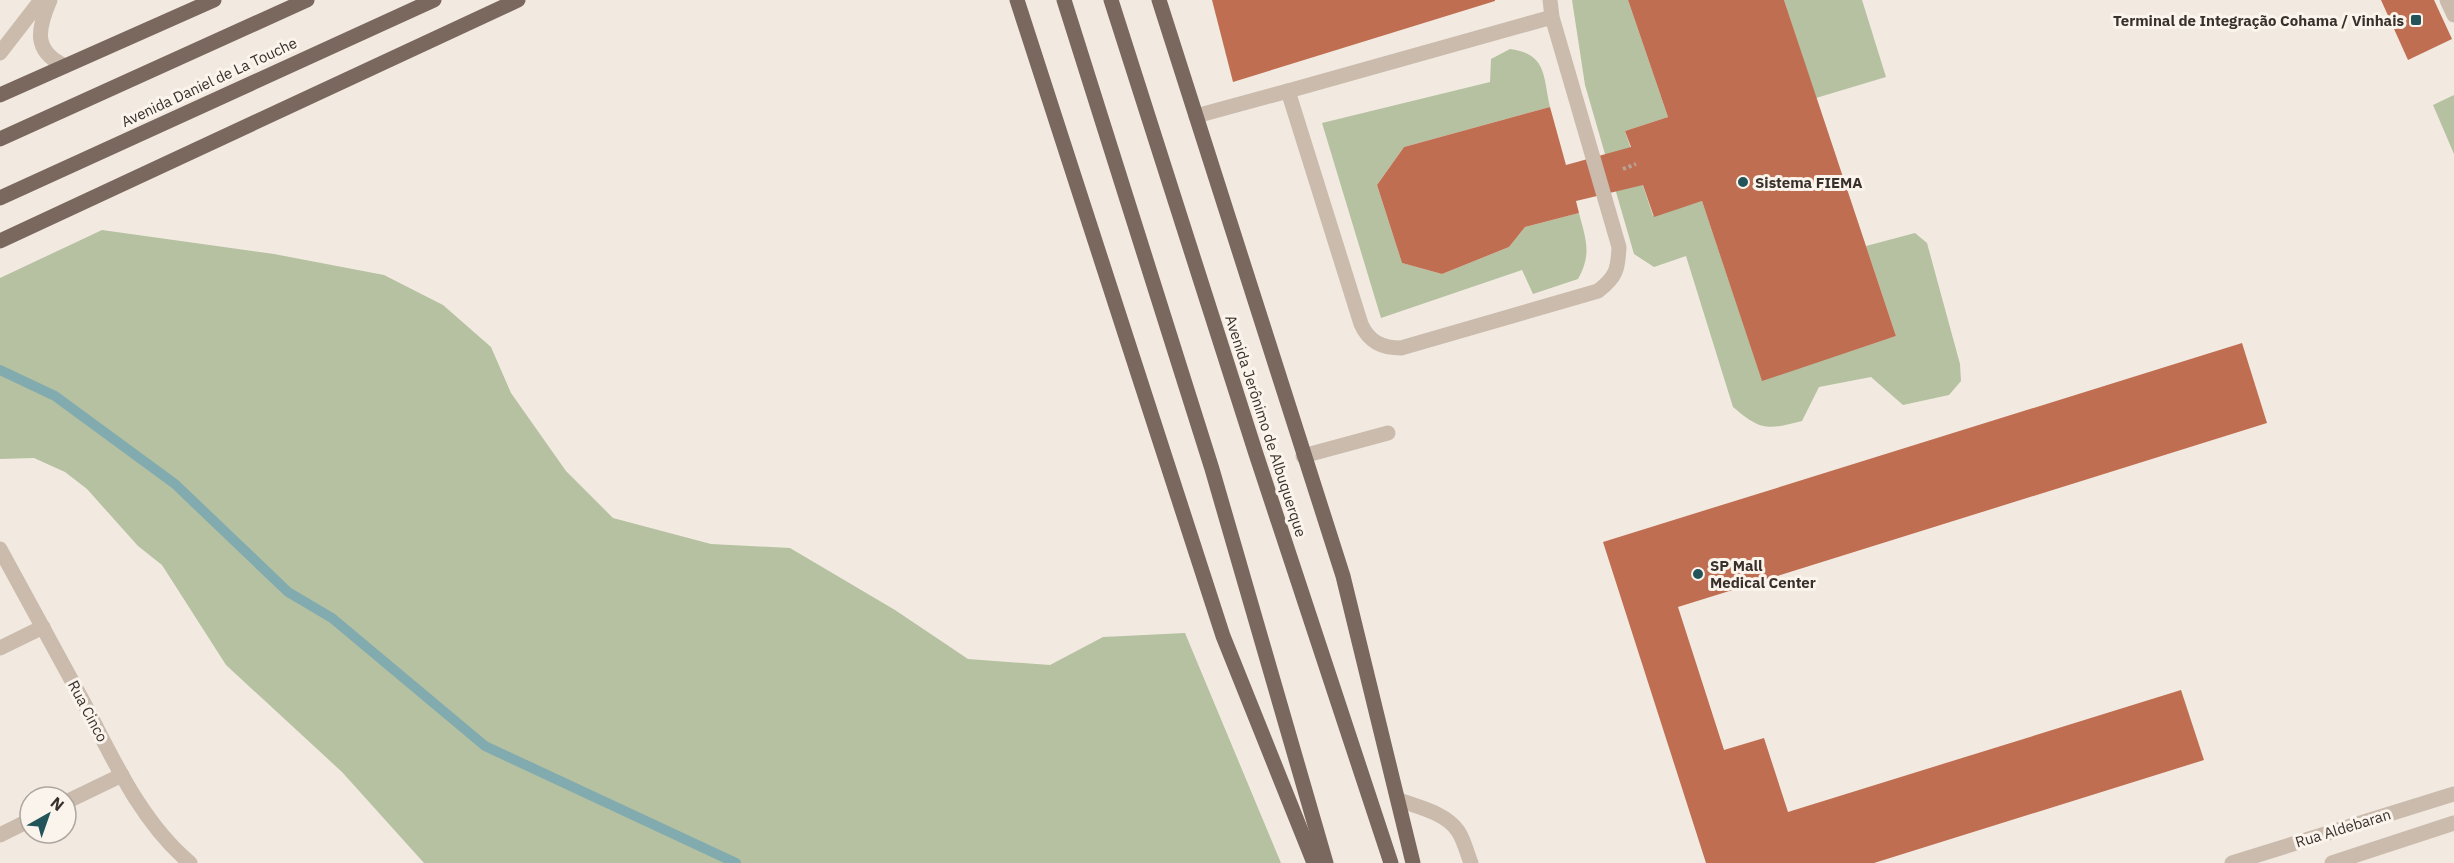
<svg xmlns="http://www.w3.org/2000/svg" width="2454" height="863" font-family="'IBM Plex Sans',sans-serif">
<style>
.green{fill:#b5c1a1}
.lines{fill:none;stroke-linecap:round;stroke-linejoin:round}
.stream{stroke:#81abae;stroke-width:10}
.building{fill:#c06e51}
.path{stroke:#b6a597;stroke-width:4;stroke-dasharray:3 3;stroke-linecap:butt}
.minor{stroke:#cabbad;stroke-width:15}
.major{stroke:#7a675d;stroke-width:15}
.poi-dot{fill:#225459;stroke:#faf4ed;stroke-width:2}
.labels{text-anchor:middle;dominant-baseline:central;stroke-width:6;stroke-linejoin:round;paint-order:stroke}
.poi-label{font-size:15px;font-weight:bold;fill:#39302b;stroke:#faf4ed;text-anchor:start}
.street-label{font-size:15px;fill:#39302b;stroke:#faf4ed}
</style>
<rect width="100%" height="100%" fill="#f2eae0"/>
<g class="green">
<path d="M1572 0H1628L1668 117 1625 131 1653 216 1702 201 1762 380 1896 336 1866 246 1915 233 1927 243 1960 364 1961 381 1949 395 1903 405 1871 377 1819 387 1802 421C1768 430 1761 431 1733 407L1686 256 1654 267 1634 254 1585 85Z"/>
<path d="M1784 0H1862L1886 77 1816 98Z"/>
<path d="M1510 49C1547 54 1543 76 1550 107L1404 147 1377 185 1402 263 1442 274 1509 247 1525 227 1579 213C1586 240 1592 254 1578 279L1533 294 1522 270 1381 318 1322 123 1490 82 1491 59Z"/>
<path d="M2454 95V154L2433 105Z"/>
<path d="M102 230 274 254 384 275 443 305 491 347 511 393 566 471 613 518 711 544 790 548 895 610 968 659 1050 665 1103 637 1185 633 1281 863H424L342 772 226 665 162 565 138 546 87 489 65 472 34 458 0 459V278Z"/>
</g>
<g class="lines">
<path class="stream" d="M0 370 55 396 175 484 288 592 332 618 485 746 736 863"/>
</g>
<g class="building">
<path d="M1212 0H1495V1L1233 82Z"/>
<path d="M1628 0H1784L1896 336 1762 381 1702 201 1654 217 1643 185 1576 201 1579 213 1525 227 1509 247 1442 274 1402 263 1377 185 1404 147 1550 107 1566 165 1631 147 1625 131 1668 117Z"/>
<path d="M2381 0H2434L2452 39 2408 60Z"/>
<path d="M2242 343 2267 423 1678 607 1724 750 1764 738 1788 812 2181 690 2204 760 1874 863H1706L1603 542Z"/>
</g>
<g class="lines">
<path class="path" d="M1623 169 1636 164"/>
<g class="minor">
<path d="M50 0C38 28 32 51 65 66"/>
<path d="M1550 0 1552 17 1619 247C1618 270 1616 277 1598 291L1401 348C1382 348 1369 342 1361 324L1288 91 1552 17"/>
<path d="M2447 0 2454 15"/>
<path d="M0 53 41 0"/>
<path d="M1196 116 1288 91"/>
<path d="M1303 456 1388 433"/>
<path d="M0 549C28 600 56 651 84 703 113 759 141 822 190 863"/>
<path d="M0 648 43 627"/>
<path d="M1399 800C1418 807 1446 813 1458 831 1464 840 1467 853 1471 863"/>
<path d="M66 802 122 775"/>
<path d="M0 835 30 820"/>
<path d="M2232 863 2454 794"/>
<path d="M2332 863 2454 823"/>
</g>
<g class="major">
<path d="M1017 0 1223 636 1314 863"/>
<path d="M1064 0 1212 469 1326 863"/>
<path d="M1111 0 1256 454 1391 863"/>
<path d="M1159 0 1343 576 1413 863"/>
<path d="M0 95 214 0"/>
<path d="M0 139 307 0"/>
<path d="M0 198 434 0"/>
<path d="M0 241 518 0"/>
</g>
</g>
<g class="poi-dot">
<rect x="2410" y="14" width="12" height="12" rx="3"/>
<circle cx="1743" cy="182" r="6"/>
<circle cx="1698" cy="574" r="6"/>
</g>
<g class="labels">
<g class="poi-label">
<text x="2404" y="20" text-anchor="end">Terminal de Integração Cohama / Vinhais</text>
<text x="1755" y="182">Sistema FIEMA</text>
<text x="1710" y="565">SP Mall<tspan x="1710" dy="17">Medical Center</tspan></text>
</g>
<g class="street-label">
<text transform="translate(209 82) rotate(-25)">Avenida Daniel de La Touche</text>
<text transform="translate(1266 426) rotate(72)">Avenida Jerônimo de Albuquerque</text>
<text transform="translate(88 711) rotate(62)">Rua Cinco</text>
<text transform="translate(2343 828) rotate(-17)">Rua Aldebaran</text>
</g>
</g>
<g transform="translate(48 815) rotate(40)"><circle r="28" fill="#faf4ed" stroke="#ada69f" stroke-width="1.5"/>
<path d="M0-4.5L10 22L0 15L-10 22Z" fill="#225459"/>
<text y="-9" font-size="16" font-weight="bold" text-anchor="middle" fill="#39302b">N</text>
</g>
</svg>
